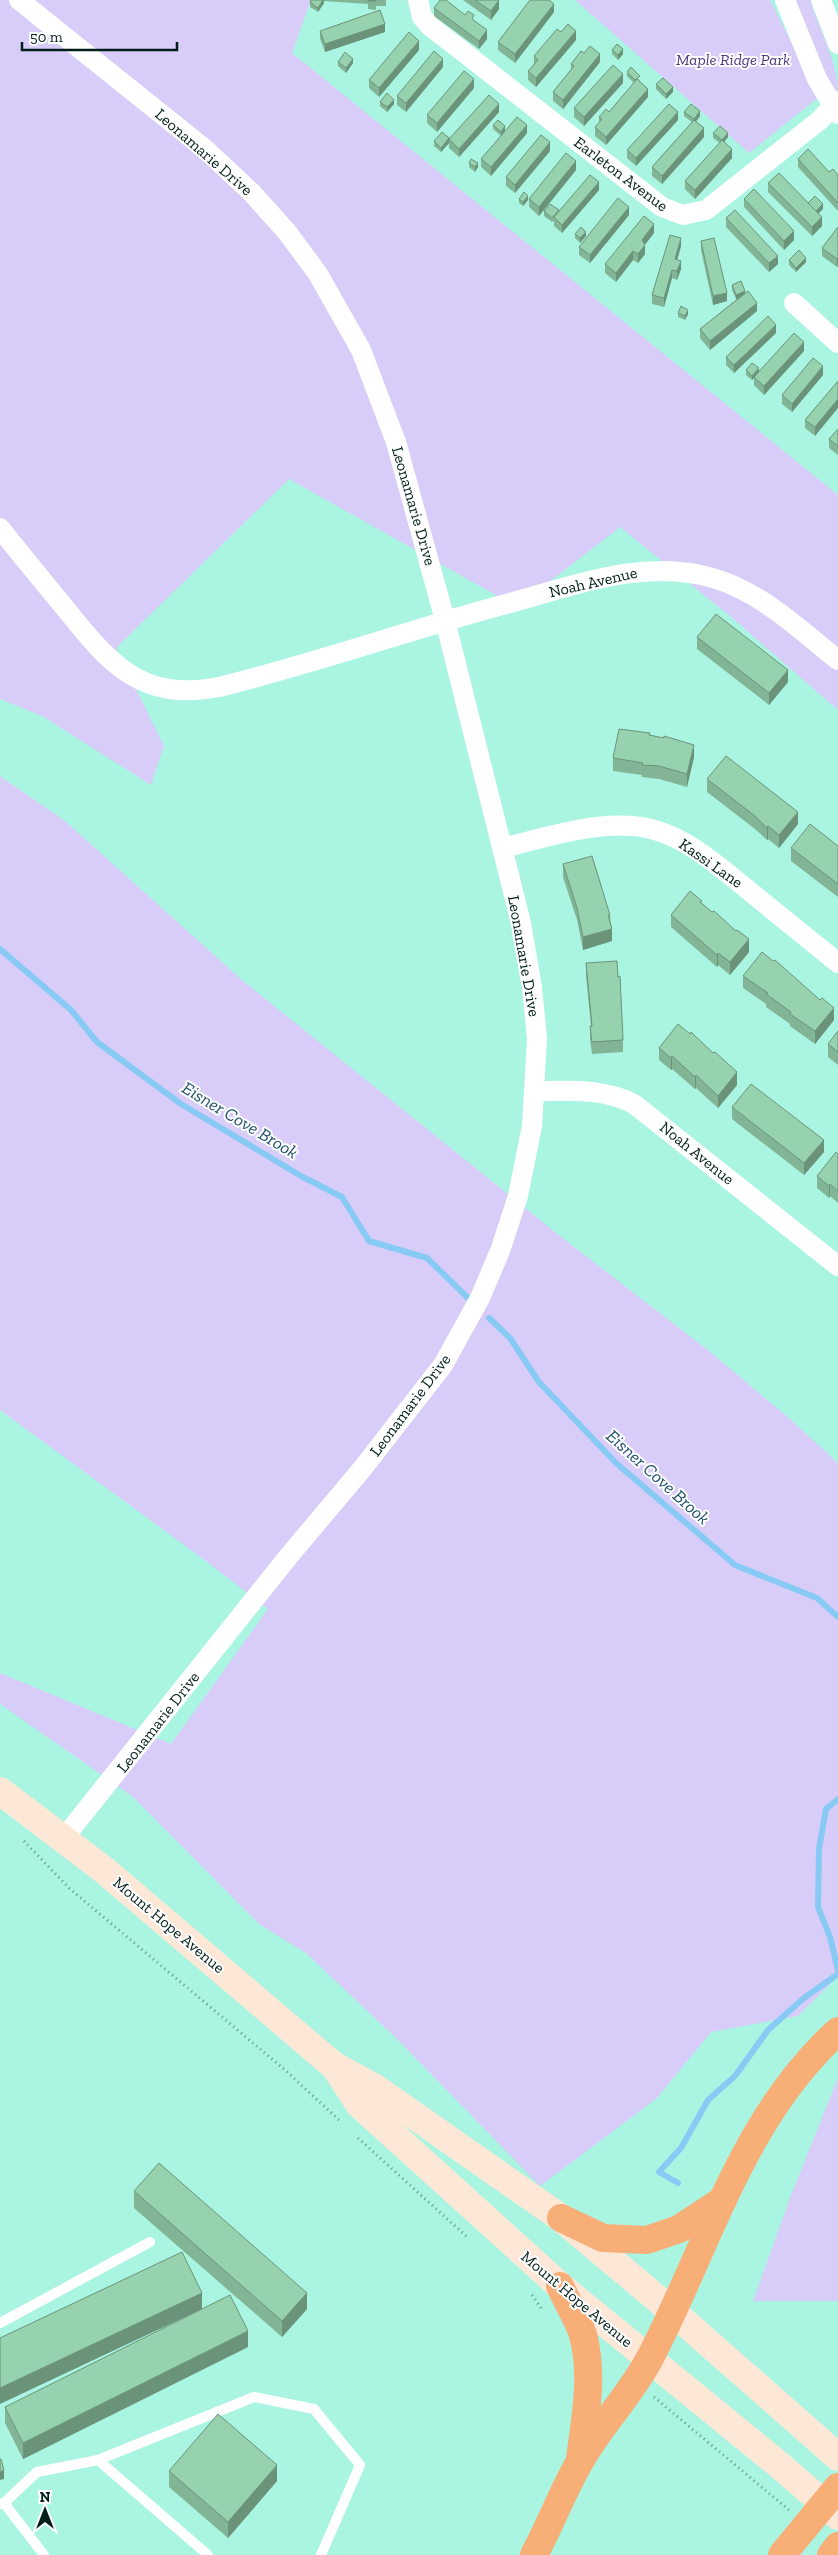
<svg xmlns="http://www.w3.org/2000/svg" width="838" height="2555" font-family="'Zilla Slab',serif">
<style>
.green{fill:#d8ccf9}
.lines{fill:none;stroke-linecap:round;stroke-linejoin:round}
.stream{stroke:#87caf4;stroke-width:6}
.path{stroke:#5e9588;stroke-width:3;stroke-dasharray:1 4;stroke-linecap:butt}
.lane{stroke:#fff;stroke-width:10}
.street{stroke:#fff;stroke-width:20}
.secondary{stroke:#fde7d6;stroke-width:28}
.highway{stroke:#f8ae77;stroke-width:28}
.wall{fill:#82b596}
.shaded-wall{fill:#6a937a}
.building{fill:#97d2ae;stroke:#6a937a}
.labels{text-anchor:middle;dominant-baseline:central;stroke-width:4;stroke-linejoin:round;paint-order:stroke}
.park-label{font-size:16px;font-style:italic;fill:#503680;stroke:#fff}
.street-label{font-size:16px;fill:#001e18;stroke:#fff}
.water-label{font-size:18px;font-style:italic;fill:#1b4f6c;stroke:#fff}
</style>
<rect width="100%" height="100%" fill="#aaf5e2"/>
<g class="green">
<path d="M0 0H311L292 53 838 495V710L731 617 620 527 517 607 289 479 116 648 164 746 151 785 42 716 0 699Z"/>
<path d="M575 0H770L819 97 749 153Z"/>
<path d="M791 0H810C819 30 838 61 838 93L832 94Z"/>
<path d="M0 776 65 821 243 981 565 1240 709 1351 790 1419 838 1463V1976L798 2016 711 2032 657 2098 540 2186 397 2039 306 1953 259 1924 132 1796 0 1704V1673L171 1744 268 1609 206 1561 0 1410Z"/>
<path d="M838 2078V2301H753L790 2198Z"/>
</g>
<g class="lines">
<g class="stream">
<path d="M0 949 71 1010 97 1042 181 1104 301 1176 342 1197 369 1241 427 1258 468 1298"/>
<path d="M489 1318 510 1338 539 1382 616 1463 735 1565 817 1598 838 1617"/>
<path d="M838 1799 826 1809 819 1849 818 1907 830 1937 838 1970"/>
<path d="M678 2183 659 2172 681 2148 708 2100 735 2076 768 2030 804 1998 838 1974"/>
</g>
<g class="path">
<path d="M24 1841 69 1888 285 2070 339 2120"/>
<path d="M358 2138 466 2236"/>
<path d="M532 2295 543 2311"/>
<path d="M654 2397 789 2510"/>
</g>
<g class="lane">
<path d="M0 2323 150 2242"/>
<path d="M98 2460 208 2555"/>
<path d="M4 2503 37 2472 98 2460 254 2397 314 2409 360 2465 321 2555"/>
<path d="M0 2504 4 2503 44 2555"/>
</g>
<g class="street">
<path d="M19 0 205 149 252 193 287 232 318 274 361 350 396 442 445 620 521 923 532 987 537 1039 532 1126 518 1196 500 1251 480 1298 443 1365 362 1469 288 1557 63 1839"/>
<path d="M418 0 422 17 430 26 662 207 683 215 706 210 820 120 838 101"/>
<path d="M785 0 817 79 838 114"/>
<path d="M821 0 838 44"/>
<path d="M794 303 838 343"/>
<path d="M0 528C21 555 43 581 65 608 110 664 141 702 219 687 317 663 412 629 510 603 576 585 644 558 713 578 761 592 799 629 838 660"/>
<path d="M502 848C544 838 588 823 632 826 682 829 721 869 758 898 785 920 811 941 838 963"/>
<path d="M535 1091C569 1091 604 1088 634 1104L838 1266"/>
</g>
<g class="secondary">
<path d="M0 1791 104 1870 333 2065 375 2088 561 2218 673 2312 838 2457"/>
<path d="M335 2067 359 2104 560 2286 778 2464 838 2516"/>
</g>
<g class="highway">
<path d="M561 2218 603 2238 647 2240 679 2229 723 2200"/>
<path d="M560 2286C567 2302 578 2319 583 2335 594 2376 585 2418 580 2459"/>
<path d="M534 2555C550 2525 562 2493 579 2463 600 2425 631 2395 651 2356 709 2244 742 2118 838 2031"/>
<path d="M782 2555 838 2487"/>
<path d="M831 2555 838 2546"/>
</g>
</g>
<g class="wall">
<path d="M311 0H386V6H376V10L368 9V4L324 1V3L318 12 310 7V2Z"/>
<path d="M463 0H499V9L491 20Z"/>
<path d="M434 8 465 15 474 21 487 39 479 49 434 16Z"/>
<path d="M554 12 515 63 498 50V42Z"/>
<path d="M320 31 385 32 325 52 320 39Z"/>
<path d="M561 32 576 40 536 87 528 80V71L534 65V56Z"/>
<path d="M419 50 379 97 369 88V80Z"/>
<path d="M612 50 623 54 618 60 612 54Z"/>
<path d="M584 53 600 62 563 109 553 101V92L571 70V64Z"/>
<path d="M338 62 353 63 346 73 338 66Z"/>
<path d="M443 67 406 112 397 105V96Z"/>
<path d="M627 72 640 80 639 81 648 97 606 145 595 136V127L599 123V117L609 112 634 83 627 76Z"/>
<path d="M623 83 584 126 574 117V108Z"/>
<path d="M656 84 673 92 666 99 656 89Z"/>
<path d="M474 88 437 132 427 123V115Z"/>
<path d="M380 102 394 104 387 112 380 106Z"/>
<path d="M499 112 459 157 449 148V143L441 152 434 146V141L449 139Z"/>
<path d="M684 112 700 116 696 121 704 137 662 184 652 176V167L692 122 684 116Z"/>
<path d="M678 120 636 166 627 158V150Z"/>
<path d="M493 125 505 130 527 133 491 176 481 167V159L501 136 493 129Z"/>
<path d="M713 133 728 137 724 142 732 158 695 199 685 189V181L720 143 713 138Z"/>
<path d="M550 151 515 193 506 186V177Z"/>
<path d="M798 159 829 172 838 175V211L798 167Z"/>
<path d="M469 163 478 167 475 172 469 167Z"/>
<path d="M576 170 539 216 529 207V199Z"/>
<path d="M768 183 808 203 823 209 818 213 822 226 812 236 768 192Z"/>
<path d="M599 190 562 233 554 226V221L552 222 544 216V211H559Z"/>
<path d="M519 199 528 200 523 206 519 203Z"/>
<path d="M744 199 794 240 784 250 744 207Z"/>
<path d="M629 215 590 263 579 255V247Z"/>
<path d="M726 218 778 264 769 272 726 227Z"/>
<path d="M838 227V266L837 267 822 256V248Z"/>
<path d="M654 233 645 245V254L638 263 633 260 616 282 605 273V264Z"/>
<path d="M575 234 586 236 580 243 575 238Z"/>
<path d="M701 241 727 301 713 305 701 250Z"/>
<path d="M681 246 677 260 681 269 677 280 672 278 664 307 652 304V295Z"/>
<path d="M789 260 806 262 796 272 789 265Z"/>
<path d="M732 285 745 293 757 311 710 350 700 338V329L737 299H736L732 290Z"/>
<path d="M678 313 688 314 685 320 678 317Z"/>
<path d="M776 333 734 373 726 365V357Z"/>
<path d="M804 351 764 395 754 385V378L752 380 746 375V370L759 371Z"/>
<path d="M823 375 792 412 782 404V395Z"/>
<path d="M838 381 815 436 805 428V420Z"/>
<path d="M838 429V455L829 448V439Z"/>
<path d="M697 637 788 682 769 705 697 649Z"/>
<path d="M650 735 694 757 687 787 659 779 642 777V775L613 771V758Z"/>
<path d="M707 779 798 824 779 848 768 839 767 840 755 829 707 792Z"/>
<path d="M838 846V897L791 861V848Z"/>
<path d="M563 864 610 915 612 941 583 950 577 920 563 877Z"/>
<path d="M702 903 749 952 730 975 718 965 717 967 671 927V915Z"/>
<path d="M586 963 623 1040V1052L592 1054 590 1039V1026H591L586 976Z"/>
<path d="M743 976 820 1000 834 1020 815 1044 790 1026V1024L766 1007V1004L743 988Z"/>
<path d="M838 1031V1065L828 1057V1044Z"/>
<path d="M659 1048 713 1053 737 1085 718 1108 696 1088 695 1089 672 1069 671 1070 659 1060Z"/>
<path d="M732 1107 824 1152 804 1175 732 1119Z"/>
<path d="M838 1154V1203L830 1196 829 1198 817 1188V1176Z"/>
<path d="M134 2191 307 2309 282 2337 134 2208Z"/>
<path d="M248 2347 23 2459 5 2423V2407Z"/>
<path d="M169 2471 277 2481 228 2538 169 2487Z"/>
</g>
<g class="shaded-wall">
<path d="M323 0H324V3L318 12V8Z"/>
<path d="M499 0V9L491 20V11Z"/>
<path d="M554 4V12L515 63V54Z"/>
<path d="M385 24V32L325 52V44Z"/>
<path d="M487 30V39L479 49V41Z"/>
<path d="M576 31V40L536 87V78Z"/>
<path d="M419 41V50L379 97V88Z"/>
<path d="M623 49V54L618 60V55Z"/>
<path d="M600 54V62L563 109V100Z"/>
<path d="M353 59V63L346 73V68Z"/>
<path d="M443 59V67L406 112V103Z"/>
<path d="M623 74V83L584 126V117Z"/>
<path d="M474 79V88L437 132V123Z"/>
<path d="M673 87V92L666 99V94Z"/>
<path d="M648 89V97L606 145V137Z"/>
<path d="M394 100V104L387 112V107Z"/>
<path d="M499 104V112L459 157V149Z"/>
<path d="M700 111V116L694 124V119Z"/>
<path d="M678 112V120L636 166V158Z"/>
<path d="M527 125V133L491 176V167Z"/>
<path d="M505 126V131L501 136V132Z"/>
<path d="M704 128V137L662 184V176Z"/>
<path d="M728 133V137L722 145V140Z"/>
<path d="M449 138V143L441 152V148Z"/>
<path d="M550 142V151L515 193V185Z"/>
<path d="M732 149V158L695 199V190Z"/>
<path d="M576 161V170L539 216V207Z"/>
<path d="M478 163V167L475 172V167Z"/>
<path d="M599 182V190L562 233V225Z"/>
<path d="M528 196V200L523 206V202Z"/>
<path d="M823 204V209L816 216V211Z"/>
<path d="M629 207V215L590 263V255Z"/>
<path d="M822 217V226L812 236V227Z"/>
<path d="M654 224V233L642 248V240Z"/>
<path d="M794 231V240L784 250V241Z"/>
<path d="M586 232V236L580 243V238Z"/>
<path d="M681 238V246L675 268V259Z"/>
<path d="M645 245V254L638 263V254Z"/>
<path d="M633 251V260L616 282V273Z"/>
<path d="M778 256V264L769 272V263Z"/>
<path d="M838 257V266L837 267V259Z"/>
<path d="M806 258V262L796 272V268Z"/>
<path d="M681 261V269L677 280V271Z"/>
<path d="M672 270V278L664 307V298Z"/>
<path d="M745 291V296L736 299V295Z"/>
<path d="M727 293V301L713 305V296Z"/>
<path d="M757 303V311L710 350V341Z"/>
<path d="M688 310V314L685 320V316Z"/>
<path d="M776 325V333L734 373V365Z"/>
<path d="M804 342V351L764 395V386Z"/>
<path d="M823 366V375L792 412V404Z"/>
<path d="M759 368V373L754 377V378L752 380V376Z"/>
<path d="M838 399V408L815 436V427Z"/>
<path d="M788 670V682L769 705V693Z"/>
<path d="M694 745V757L687 787V774Z"/>
<path d="M798 812V824L779 848V835Z"/>
<path d="M768 826V839L767 840V828Z"/>
<path d="M612 929V941L583 950V937Z"/>
<path d="M749 939V952L730 975V962Z"/>
<path d="M718 953V965L717 967V955Z"/>
<path d="M834 1008V1020L815 1044V1031Z"/>
<path d="M672 1056V1069L671 1070V1058Z"/>
<path d="M737 1072V1085L718 1108V1096Z"/>
<path d="M696 1075V1088L695 1089V1077Z"/>
<path d="M824 1140V1152L804 1175V1163Z"/>
<path d="M830 1184V1196L829 1198V1186Z"/>
<path d="M202 2293V2309L0 2404V2388Z"/>
<path d="M307 2293V2309L282 2337V2321Z"/>
<path d="M248 2331V2347L23 2459V2443Z"/>
<path d="M277 2465V2481L228 2538V2522Z"/>
<path d="M4 2470V2479L0 2480V2472Z"/>
</g>
<g class="building">
<path d="M311 0H323L318 8 310 2Z"/>
<rect x="368" y="0" width="8" height="1"/>
<path d="M440 0H446L465 15 468 11 474 15 472 19 487 30 479 41 434 8Z"/>
<path d="M475 0H499L491 11Z"/>
<path d="M530 0H549L554 4 515 54 498 42Z"/>
<path d="M380 10 385 24 325 44 320 31Z"/>
<path d="M568 24 576 31 536 78 528 71 538 60 534 56 557 29 561 32Z"/>
<path d="M409 32 419 41 379 88 369 80Z"/>
<path d="M617 44 623 49 618 55 612 50Z"/>
<path d="M590 46 600 54 563 100 553 92 574 66 571 64 581 51 584 53Z"/>
<path d="M434 51 443 59 406 103 397 96Z"/>
<path d="M345 52 353 59 346 68 338 62Z"/>
<path d="M613 65 623 74 584 117 574 108Z"/>
<path d="M631 67 640 76 635 80 627 72Z"/>
<path d="M464 71 474 79 437 123 427 115Z"/>
<path d="M663 78 673 87 666 94 656 84Z"/>
<path d="M637 79 648 89 606 137 595 127 602 119 599 117 606 109 609 112Z"/>
<path d="M387 93 394 100 387 107 380 102Z"/>
<path d="M489 95 499 104 459 149 449 139Z"/>
<path d="M669 104 678 112 636 158 627 150Z"/>
<path d="M691 104 700 111 694 119 684 112Z"/>
<path d="M517 117 527 125 491 167 481 159Z"/>
<path d="M498 120 505 126 501 132 493 125Z"/>
<path d="M694 120 704 128 662 176 652 167Z"/>
<path d="M720 126 728 133 722 140 713 133Z"/>
<path d="M442 132 449 138 441 148 434 141Z"/>
<path d="M541 135 550 142 515 185 506 177Z"/>
<path d="M722 140 732 149 695 190 685 181Z"/>
<path d="M808 149 829 172 833 169 838 175V203L798 159Z"/>
<path d="M566 153 576 161 539 207 529 199Z"/>
<path d="M471 159 478 163 475 167 469 163Z"/>
<path d="M779 173 822 217 812 227 768 183Z"/>
<path d="M590 175 599 182 562 225 554 217Z"/>
<path d="M754 189 794 231 784 241 744 199Z"/>
<path d="M524 192 528 196 523 202 519 199Z"/>
<path d="M815 196 823 204 816 211 808 203Z"/>
<path d="M618 198 629 207 590 255 579 247Z"/>
<path d="M550 204 559 210 552 218 544 211Z"/>
<path d="M735 210 778 256 769 263 726 218Z"/>
<path d="M644 216 654 224 642 240 645 245 638 254 633 251 616 273 605 264Z"/>
<path d="M581 227 586 232 580 238 575 234Z"/>
<path d="M838 227V257L837 259 822 248Z"/>
<path d="M670 235 681 238 675 259 681 261 677 271 672 270 664 298 652 295Z"/>
<path d="M714 238 727 293 713 296 701 241Z"/>
<path d="M799 250 806 258 796 268 789 260Z"/>
<path d="M741 281 745 291 736 295 732 285Z"/>
<path d="M748 291 757 303 710 341 700 329Z"/>
<path d="M681 306 688 310 685 316 678 313Z"/>
<path d="M768 316 776 325 734 365 726 357Z"/>
<path d="M794 333 804 342 764 386 754 377Z"/>
<path d="M813 358 823 366 792 404 782 395Z"/>
<path d="M752 363 759 368 752 376 746 370Z"/>
<path d="M838 381V399L815 427 805 420Z"/>
<path d="M838 429V446L829 439Z"/>
<path d="M716 614 788 670 769 693 697 637Z"/>
<path d="M619 729 650 733 649 735 664 738V736L694 745 687 774 659 766 642 765 643 763 613 758Z"/>
<path d="M726 756 798 812 779 835 768 826 767 828 755 816 707 779Z"/>
<path d="M810 824 838 846V884L791 848Z"/>
<path d="M592 856 610 915H608L612 929 583 937 577 908 563 864Z"/>
<path d="M690 891 702 901 700 902 712 912 714 911 736 931 737 930 749 939 730 962 718 953 717 955 671 915Z"/>
<path d="M762 952 773 961 775 960 820 1000 822 998 834 1008 815 1031 790 1014 791 1012 766 994 768 993 743 976Z"/>
<path d="M617 961 618 977 620 976 623 1040 592 1042 590 1026H592L586 963Z"/>
<path d="M678 1024 690 1034 691 1032 713 1053 715 1052 737 1072 718 1096 696 1075 695 1077 672 1056 671 1058 659 1048Z"/>
<path d="M838 1031V1052L828 1044Z"/>
<path d="M751 1084 824 1140 804 1163 732 1107Z"/>
<path d="M836 1152 838 1154V1191L830 1184 829 1186 817 1176Z"/>
<path d="M159 2163 307 2293 282 2321 134 2191Z"/>
<path d="M182 2252 202 2293 0 2388V2338Z"/>
<path d="M230 2295 248 2331 23 2443 5 2407Z"/>
<path d="M218 2414 277 2465 228 2522 169 2471Z"/>
<path d="M0 2459H1L4 2470 0 2472Z"/>
</g>
<g class="labels">
<g class="park-label">
<text x="733" y="59">Maple Ridge Park</text>
</g>
<g class="street-label">
<text transform="translate(204 152) rotate(41)">Leonamarie Drive</text>
<text transform="translate(621 174) rotate(37)">Earleton Avenue</text>
<text transform="translate(414 506) rotate(74)">Leonamarie Drive</text>
<text transform="translate(593 582) rotate(-13)">Noah Avenue</text>
<text transform="translate(711 863) rotate(35)">Kassi Lane</text>
<text transform="translate(524 956) rotate(80)">Leonamarie Drive</text>
<text transform="translate(697 1153) rotate(39)">Noah Avenue</text>
<text transform="translate(410 1405) rotate(-53)">Leonamarie Drive</text>
<text transform="translate(158 1722) rotate(-52)">Leonamarie Drive</text>
<text transform="translate(169 1925) rotate(40)">Mount Hope Avenue</text>
<text transform="translate(577 2299) rotate(40)">Mount Hope Avenue</text>
</g>
<g class="water-label">
<text transform="translate(240 1120) rotate(31)">Eisner Cove Brook</text>
<text transform="translate(658 1477) rotate(42)">Eisner Cove Brook</text>
</g>
</g>
<g transform="translate(45 2510)" stroke="#ffffff" stroke-width="4" paint-order="stroke">
<path d="M0-4L9 19L0 12L-9 19Z" fill="#001e18"/>
<text y="-8" font-size="14" font-weight="bold" text-anchor="middle" fill="#001e18">N</text>
</g>
<path d="M22 42v8h155v-8" fill="none" stroke="#001e18" stroke-width="2.5"/>
<text x="30" y="42" font-size="15" fill="#001e18" stroke="#ffffff" stroke-width="4" paint-order="stroke">50 m</text>
</svg>
